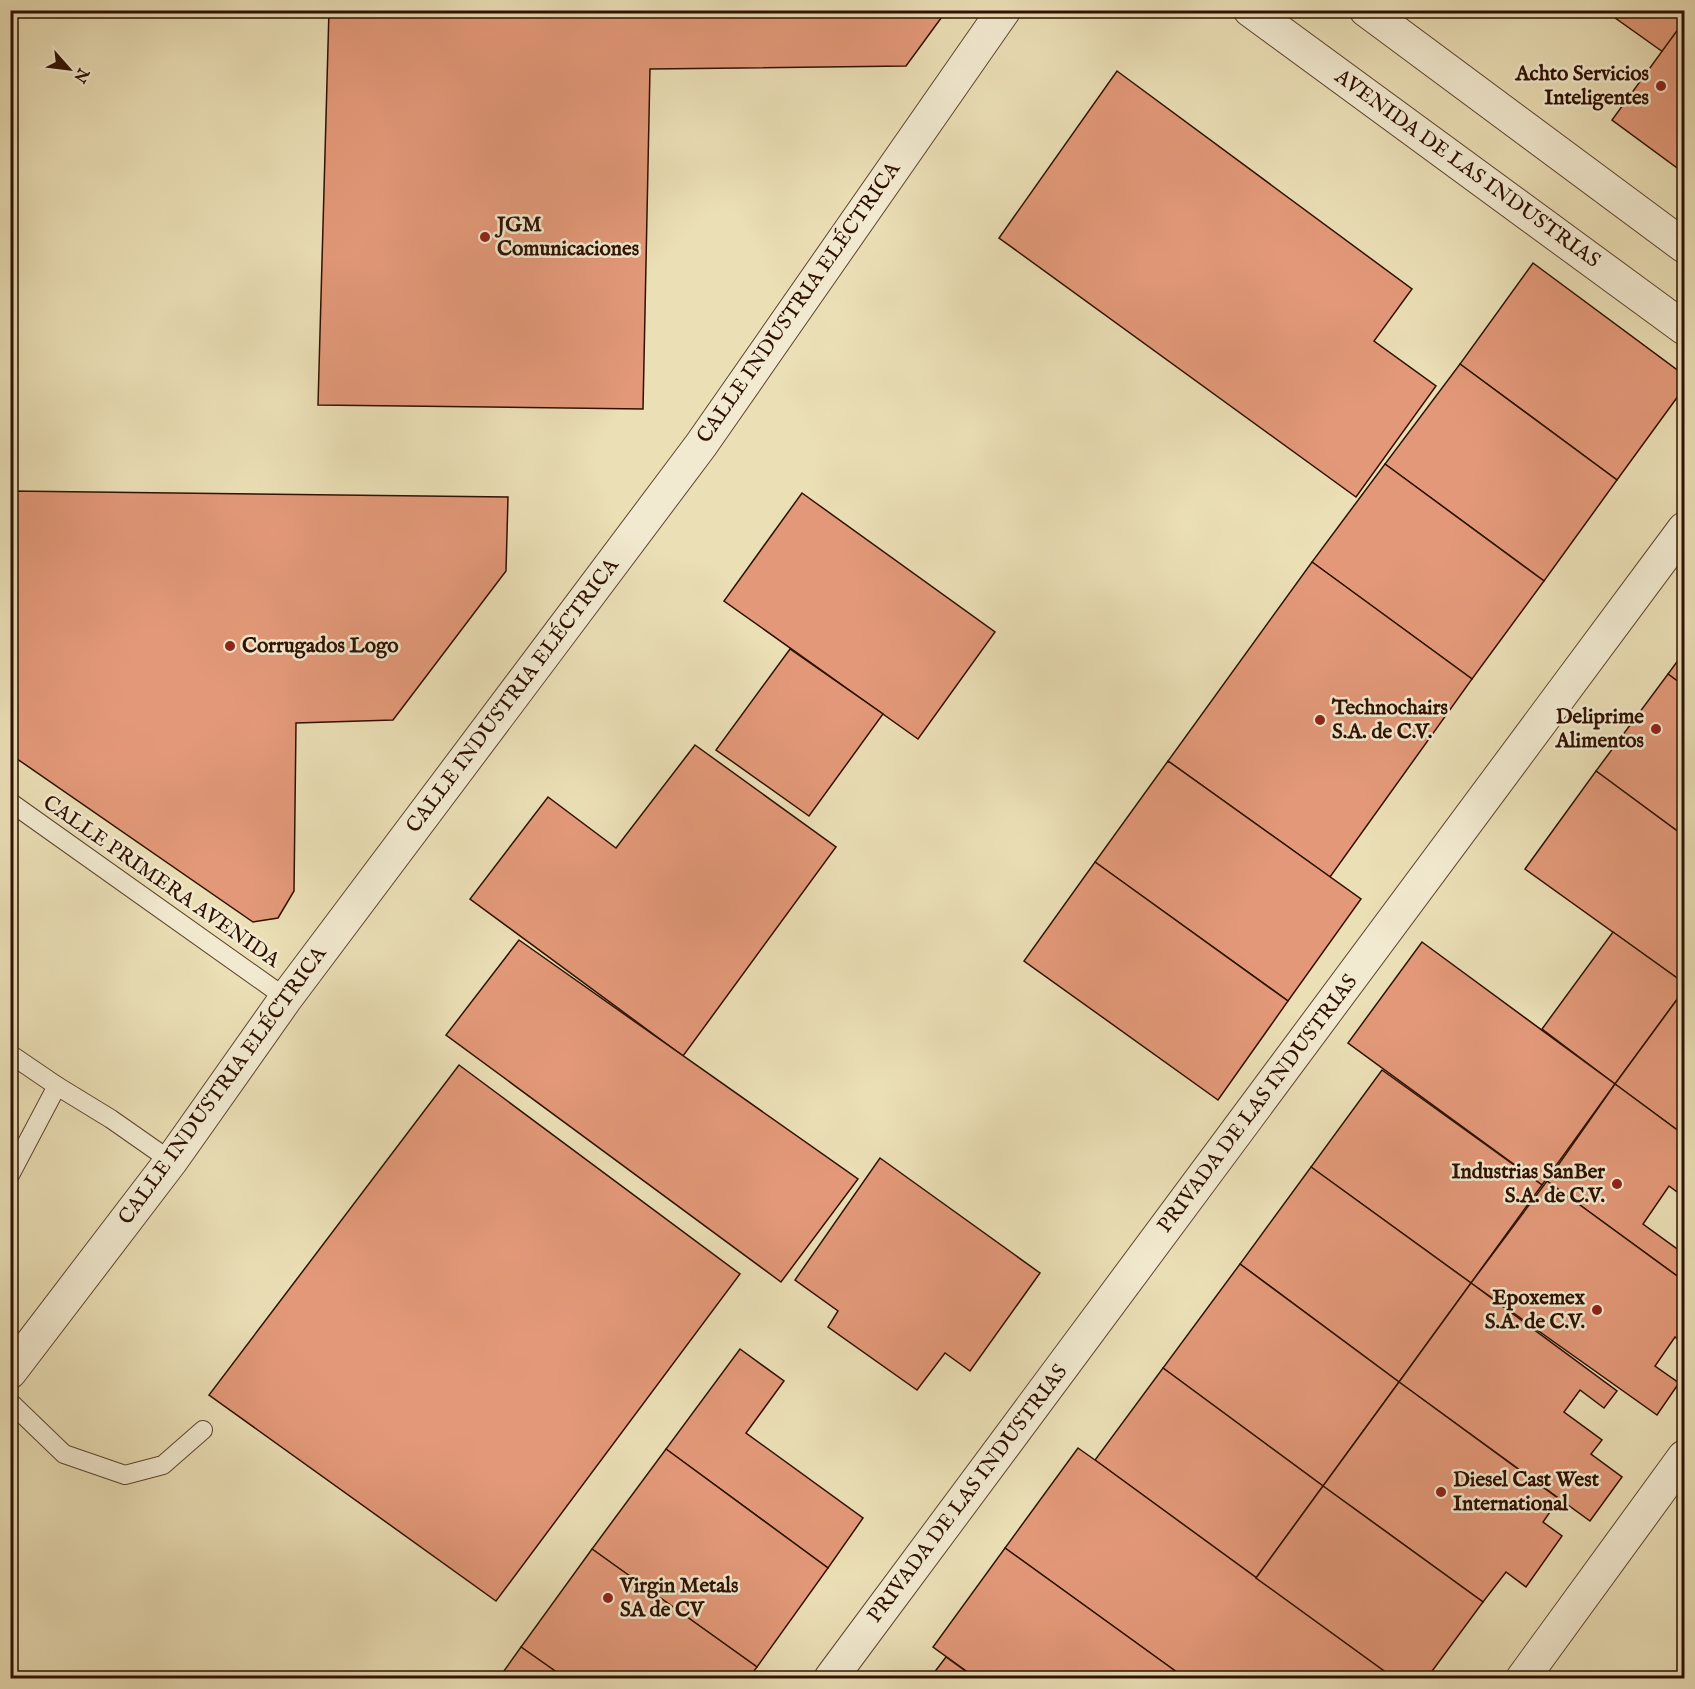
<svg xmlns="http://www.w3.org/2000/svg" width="1695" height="1689" font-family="'IM FELL English',serif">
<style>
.building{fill:#e39979;stroke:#2f1000;stroke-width:1.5}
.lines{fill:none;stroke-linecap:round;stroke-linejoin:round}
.lane-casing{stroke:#5e442e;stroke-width:20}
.street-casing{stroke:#5e442e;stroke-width:35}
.lane{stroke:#f2ead0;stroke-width:18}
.street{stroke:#f2ead0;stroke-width:33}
.poi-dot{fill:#8f2418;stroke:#f2ead0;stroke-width:2}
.labels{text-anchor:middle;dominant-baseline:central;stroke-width:5;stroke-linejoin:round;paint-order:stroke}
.poi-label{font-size:21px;font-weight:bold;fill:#2f1000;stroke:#f2ead0;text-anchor:start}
.street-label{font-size:21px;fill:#2f1000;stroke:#f2ead0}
</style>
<rect width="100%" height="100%" fill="#ebdfb6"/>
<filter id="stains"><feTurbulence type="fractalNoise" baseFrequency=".00333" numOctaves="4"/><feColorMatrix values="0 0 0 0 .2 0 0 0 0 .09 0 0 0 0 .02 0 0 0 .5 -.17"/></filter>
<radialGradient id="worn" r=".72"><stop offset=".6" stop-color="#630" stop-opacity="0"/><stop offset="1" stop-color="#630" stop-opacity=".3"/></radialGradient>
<g class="building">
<path d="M329 10H947L906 66 650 69 643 409 318 405Z"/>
<path d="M1604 10H1684V21L1663 52Z"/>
<path d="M1684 21V173L1612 120Z"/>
<path d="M1117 71 1412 289 1374 341 1436 386 1356 497 999 238Z"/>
<path d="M1533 263 1684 375V388L1617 480 1460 364Z"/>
<path d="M1460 364 1617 480 1544 581 1385 464Z"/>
<path d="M1385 464 1544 581 1472 679 1312 562Z"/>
<path d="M10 491 508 497 506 571 393 720 296 723 294 891 278 918 253 922 10 754Z"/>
<path d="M802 493 995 632 918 739 724 601Z"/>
<path d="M1312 562 1472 679 1330 877 1168 761Z"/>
<path d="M790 649 883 714 809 816 716 750Z"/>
<path d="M1684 652V686L1668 674Z"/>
<path d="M1668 674 1684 686V836L1596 771Z"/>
<path d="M695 745 836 847 683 1056 470 899 548 797 616 848Z"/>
<path d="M1168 761 1361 899 1288 1001 1095 862Z"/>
<path d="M1596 771 1684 836V983L1525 869Z"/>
<path d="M1095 862 1288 1001 1218 1100 1024 961Z"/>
<path d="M1613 932 1684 983V990L1615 1084 1542 1029Z"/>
<path d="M519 940 858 1179 781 1282 446 1035Z"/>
<path d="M1422 942 1615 1084 1542 1185 1348 1043Z"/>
<path d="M1684 990V1135L1615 1084Z"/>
<path d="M459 1065 740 1274 496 1601 209 1395Z"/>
<path d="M1382 1070 1542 1185 1471 1283 1311 1167Z"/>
<path d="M1615 1084 1684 1135V1197L1669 1186 1643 1224 1684 1254V1281L1547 1181Z"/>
<path d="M880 1158 1040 1273 970 1371 945 1353 917 1390 828 1327 838 1311 795 1280Z"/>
<path d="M1311 1167 1471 1283 1399 1382 1240 1264Z"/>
<path d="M1547 1181 1684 1281V1344L1675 1337 1655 1366 1679 1383 1657 1415 1471 1283Z"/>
<path d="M1240 1264 1399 1382 1323 1486 1163 1368Z"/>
<path d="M1471 1283 1617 1391 1604 1408 1580 1390 1564 1412 1602 1440 1591 1454 1622 1477 1590 1521 1399 1382Z"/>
<path d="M740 1349 784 1381 746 1433 863 1518 828 1568 666 1449Z"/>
<path d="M1163 1368 1323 1486 1256 1578 1095 1460Z"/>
<path d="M1399 1382 1559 1499 1543 1522 1562 1536 1526 1587 1506 1572 1483 1602 1323 1486Z"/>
<path d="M1078 1448 1095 1460 1394 1678H1185L1005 1548Z"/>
<path d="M666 1449 828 1568 757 1667 592 1549Z"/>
<path d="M1323 1486 1483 1602 1427 1678H1394L1256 1578Z"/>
<path d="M1005 1548 1185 1678H976L933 1647Z"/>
<path d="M592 1549 757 1667 749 1678H565L521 1647Z"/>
<path d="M521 1647 565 1678H499Z"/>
<path d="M946 1657 975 1678H930Z"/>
</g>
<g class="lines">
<g class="lane-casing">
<g id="lane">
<path d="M10 802 286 998"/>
<path d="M10 1054 57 1086"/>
<path d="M10 1175 57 1086 111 1119 171 1161"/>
<path d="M10 1402 64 1454 125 1475 163 1465 203 1430"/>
</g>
</g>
<g class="street-casing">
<g id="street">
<path d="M1250 10 1684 328"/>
<path d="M1366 10 1684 246"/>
<path d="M10 1372 171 1161 286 998 701 445 1004 10"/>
<path d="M831 1678 1684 529"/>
<path d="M1523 1678 1684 1457"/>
</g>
</g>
<use href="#lane" class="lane"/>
<use href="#street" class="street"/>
</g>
<g class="poi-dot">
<circle cx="1661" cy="86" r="6"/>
<circle cx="485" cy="237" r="6"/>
<circle cx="230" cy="646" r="6"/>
<circle cx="1320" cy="720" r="6"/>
<circle cx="1656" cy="729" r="6"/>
<circle cx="1617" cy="1184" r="6"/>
<circle cx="1597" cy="1310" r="6"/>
<circle cx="1441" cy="1492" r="6"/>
<circle cx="608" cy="1598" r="6"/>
</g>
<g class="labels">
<g class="poi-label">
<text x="1649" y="74" text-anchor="end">Achto Servicios<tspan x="1649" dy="24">Inteligentes</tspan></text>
<text x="497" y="225">JGM<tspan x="497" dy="24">Comunicaciones</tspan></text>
<text x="242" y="646">Corrugados Logo</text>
<text x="1332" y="708">Technochairs<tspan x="1332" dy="24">S.A. de C.V.</tspan></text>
<text x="1644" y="717" text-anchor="end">Deliprime<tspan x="1644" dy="24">Alimentos</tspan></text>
<text x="1605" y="1172" text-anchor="end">Industrias SanBer<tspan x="1605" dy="24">S.A. de C.V.</tspan></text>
<text x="1585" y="1298" text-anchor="end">Epoxemex<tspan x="1585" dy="24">S.A. de C.V.</tspan></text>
<text x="1453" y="1480">Diesel Cast West<tspan x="1453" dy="24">International</tspan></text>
<text x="620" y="1586">Virgin Metals<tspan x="620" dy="24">SA de CV</tspan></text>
</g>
<g class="street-label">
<text transform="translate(1467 169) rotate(36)">AVENIDA DE LAS INDUSTRIAS</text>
<text transform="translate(799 303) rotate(-55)">CALLE INDUSTRIA ELÉCTRICA</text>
<text transform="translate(513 696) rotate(-53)">CALLE INDUSTRIA ELÉCTRICA</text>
<text transform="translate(161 882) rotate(35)">CALLE PRIMERA AVENIDA</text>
<text transform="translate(223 1086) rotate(-54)">CALLE INDUSTRIA ELÉCTRICA</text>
<text transform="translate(1258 1104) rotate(-53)">PRIVADA DE LAS INDUSTRIAS</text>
<text transform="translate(968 1494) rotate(-53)">PRIVADA DE LAS INDUSTRIAS</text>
</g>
</g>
<rect width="1695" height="1689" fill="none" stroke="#ebdfb6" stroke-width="36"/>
<rect x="12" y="12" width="1671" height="1665" fill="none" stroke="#2f1000" stroke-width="3"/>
<rect x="18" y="18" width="1659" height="1653" fill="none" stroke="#2f1000" stroke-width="1.5"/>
<g transform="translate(69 69) rotate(118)" stroke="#f2ead0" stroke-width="4.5" paint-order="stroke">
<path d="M0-4.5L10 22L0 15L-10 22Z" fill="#2f1000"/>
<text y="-9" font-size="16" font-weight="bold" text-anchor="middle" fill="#2f1000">N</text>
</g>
<rect width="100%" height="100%" filter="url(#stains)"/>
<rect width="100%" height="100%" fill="url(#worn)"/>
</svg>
